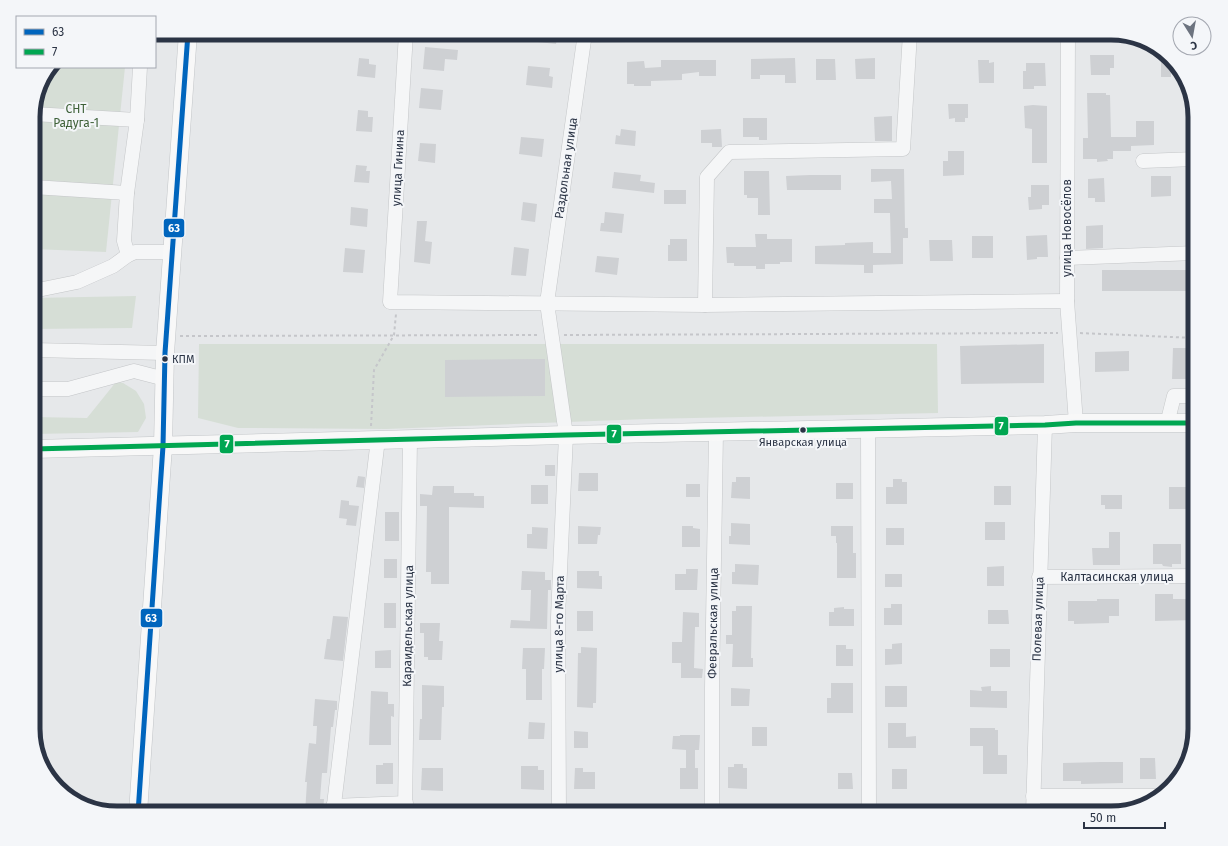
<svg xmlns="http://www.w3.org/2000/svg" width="1228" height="846" font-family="'Fira Sans',sans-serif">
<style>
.green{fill:#d6ded6}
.building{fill:#ced0d3}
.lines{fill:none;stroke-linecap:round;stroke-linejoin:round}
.minor-casing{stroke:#c4c6c8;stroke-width:15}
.major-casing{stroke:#c2c5c8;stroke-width:19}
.path{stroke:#c5c6ca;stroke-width:2;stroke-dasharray:3 3;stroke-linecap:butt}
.minor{stroke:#f5f6f7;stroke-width:14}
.major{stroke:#f8f8f8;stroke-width:18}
.bus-1-casing{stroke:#f4f6f9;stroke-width:8}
.bus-2-casing{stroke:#f4f6f9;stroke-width:8}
.bus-1{stroke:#0065bd;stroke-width:5}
.bus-2{stroke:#00a651;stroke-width:5}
.bus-dot{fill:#2b3445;stroke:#f4f6f9;stroke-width:1.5}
.labels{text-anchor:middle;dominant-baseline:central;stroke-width:4;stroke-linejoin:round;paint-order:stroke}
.bus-label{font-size:11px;fill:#2b3445;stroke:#f4f6f9;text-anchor:start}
.park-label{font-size:12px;fill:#3f6138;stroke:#f4f6f9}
.street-label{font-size:12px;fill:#2b3445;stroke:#f4f6f9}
.rim{fill:none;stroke:#2b3445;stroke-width:5}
.line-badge{stroke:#f4f6f9;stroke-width:1.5}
.badge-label{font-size:11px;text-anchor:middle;font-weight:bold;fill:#fff}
</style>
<rect width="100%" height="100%" fill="#e6e8ea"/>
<g class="green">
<path d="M51 67H125L106 252 33 249V111L39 84Z"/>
<path d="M136 296 132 328 33 329V298Z"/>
<path d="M199 344H937L938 413 647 419 386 429 238 428 198 418Z"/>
<path d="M116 382 123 383 136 391 144 404 146 418 138 432 33 434V417L87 418Z"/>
</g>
<g class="building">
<path d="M539 33H558L556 44 538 42Z"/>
<path d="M425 47 458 50 457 60 445 59 444 71 423 69Z"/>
<path d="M1161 50 1180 72H1171V77H1161Z"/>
<path d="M1090 55H1114V68H1110V75H1091Z"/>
<path d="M359 58 369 59V64L376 65 375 78 357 76Z"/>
<path d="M795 58 796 83H785V75H760V79H751V59Z"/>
<path d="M875 58V79H856L855 59Z"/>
<path d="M816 59H835L836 80H816Z"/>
<path d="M661 60H716V76H699V72L682 74V80L651 81V86H634V84H627V62L644 61 645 68 661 67Z"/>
<path d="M978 60H989V63L994 62V83H979Z"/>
<path d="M1026 63H1045L1046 86H1034V89H1023V71H1026Z"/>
<path d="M528 66 550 68 549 76 553 77 552 88 526 85Z"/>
<path d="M421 88 443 90 441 110 419 108Z"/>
<path d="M1087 93H1106V95H1110L1111 137H1136V121H1154V145L1131 146V151H1113V159H1107L1108 161 1097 162V159H1083V138H1088Z"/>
<path d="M948 104H968V118H965V122H955V118L949 119Z"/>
<path d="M1033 105 1047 106V163H1032V129L1025 128 1024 106Z"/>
<path d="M358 110 368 111V117H373L372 132 356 131Z"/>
<path d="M892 116V141H875L874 117Z"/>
<path d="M743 118H767V140H759V137H743Z"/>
<rect x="1186" y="124" width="9" height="24"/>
<path d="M621 129 636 131 635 146 615 144 616 135 620 136Z"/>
<path d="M721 129 722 147H712V143H701V130Z"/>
<path d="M521 137 544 139 542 157 519 154Z"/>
<path d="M420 143 436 144 435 163 418 161Z"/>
<path d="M948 151H964V175L943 176V161H948Z"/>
<path d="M356 165 367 166 366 171H370L369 183 354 182Z"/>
<path d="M871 169H904L905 228H908V238H903V264L873 265V273H864V265L815 264V246L845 245V243L873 242V253H891L890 213H874V199H892L891 181 871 182Z"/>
<path d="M744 171H769L770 215H758V198H747V195H744Z"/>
<path d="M614 172 641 175 640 181 655 183 654 193 612 188Z"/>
<path d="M810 175H841V190H787L786 176Z"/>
<path d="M1151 176H1171V196L1151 197Z"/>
<path d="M1104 178 1105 202H1095V198H1088V179Z"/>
<path d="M1031 185H1049V205H1042V209L1029 210 1028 197H1031Z"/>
<rect x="664" y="190" width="22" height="14"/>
<path d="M523 202 537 204 535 222 521 220Z"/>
<path d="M351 207 368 209 367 227 350 225Z"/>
<path d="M605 212 624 214 622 233 600 231 601 223H604Z"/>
<path d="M417 221H427L425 241 432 242 430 264 414 262Z"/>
<path d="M1103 225V248L1086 249V226Z"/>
<path d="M755 234H767V239H792V262H780V264H765V269H756V266H734V263H727L726 247H756Z"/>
<path d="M1047 235 1048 257H1037V259L1027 260 1026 236Z"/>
<rect x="972" y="236" width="21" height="22"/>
<path d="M670 239H687V261H668V245H670Z"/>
<path d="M929 240H952L953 261H930Z"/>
<path d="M514 247 529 249 526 276 511 275Z"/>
<path d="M345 248 365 250 363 273 343 272Z"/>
<path d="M597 256 619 258 617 275 595 272Z"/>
<rect x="1102" y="270" width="90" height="21"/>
<path d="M1044 344V383L961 384 960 346Z"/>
<path d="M1173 348H1195V379H1172Z"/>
<path d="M1129 351V371L1095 372V352Z"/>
<path d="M545 359V396L445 397V360Z"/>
<rect x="545" y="465" width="10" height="11"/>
<path d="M579 473H598V491H578Z"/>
<path d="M358 476 365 477 364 488 356 487Z"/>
<path d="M736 477H750V499L731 498 732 482H736Z"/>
<path d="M893 479H902V482H907V504H886V487H893Z"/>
<rect x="836" y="483" width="17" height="16"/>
<rect x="686" y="484" width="14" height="13"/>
<rect x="531" y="485" width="17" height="19"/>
<path d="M433 486H454V493H474V496H484V508L449 507V584H431V572H426L427 506H420V494L432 495Z"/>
<rect x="994" y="486" width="17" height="19"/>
<rect x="1169" y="487" width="20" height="22"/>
<path d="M1101 495H1122V509H1105V505H1101Z"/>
<path d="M341 500 349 501V505L359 506 356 526 346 525 347 519 339 518Z"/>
<rect x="385" y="512" width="14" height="29"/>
<rect x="985" y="522" width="20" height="18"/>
<path d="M731 523 750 524V545L729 544V536H731Z"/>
<path d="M578 526 601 527 600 535H598L597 544H578Z"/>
<path d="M682 526H693V528L700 529V547H682Z"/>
<path d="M831 526H853V553H856V578H837V543H836V536H831Z"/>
<path d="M532 527 548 528 547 549 527 548V534H532Z"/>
<rect x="886" y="528" width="18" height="17"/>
<path d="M1109 532H1120V565H1093L1092 548H1109Z"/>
<path d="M1153 544H1181V564H1172V567L1163 566 1162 564H1153Z"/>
<rect x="384" y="559" width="13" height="19"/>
<path d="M735 564 759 565 758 585 732 584V572H735Z"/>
<path d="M1004 566V586H987V567Z"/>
<path d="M686 569H698L697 590H675V574H686Z"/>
<path d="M522 571 545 572V580H551V590H548L547 629 510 628 511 620 530 621 531 590H521Z"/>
<path d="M577 571H599V576H602V589L577 588Z"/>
<rect x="885" y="574" width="17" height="13"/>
<path d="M1155 594H1173V599H1195V620L1155 621Z"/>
<path d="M1097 599H1119V616H1109V623L1074 624V621H1068V601H1097Z"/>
<rect x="384" y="603" width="12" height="25"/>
<path d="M891 604H902V625H884V608H891Z"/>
<path d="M736 606H752L751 658H753V667H732L733 644H726V635H732V611H736Z"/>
<path d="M844 607V609H854V626H829V612H834V608Z"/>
<path d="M988 610H1008L1009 624H988Z"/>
<rect x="577" y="611" width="16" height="20"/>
<path d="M683 612 699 613V627H695L694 668 703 669 702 678H681V663H672V642H682Z"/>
<path d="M333 616 348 617 343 661 324 659 327 639H330Z"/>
<path d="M420 623H440L439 641H443L442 660H428V657H424V633H420Z"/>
<path d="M902 643V664L885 665V649H892V644Z"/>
<path d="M836 645H846V649H853V666H836Z"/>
<path d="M581 647 597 648 596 703H593V708L577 707 578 653H581Z"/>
<path d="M523 648H545L544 669H542V700H526V669H522Z"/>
<rect x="990" y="649" width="20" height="18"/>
<path d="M391 650V668H375V651Z"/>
<path d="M831 683H853V713H827V698H831Z"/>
<path d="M422 685 444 686V707H442L441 740H419L420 719H422Z"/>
<rect x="885" y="686" width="22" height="21"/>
<path d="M991 686V691H1007V708L970 707V690L982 691 981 687Z"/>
<path d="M731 688 750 689 749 706H731Z"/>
<path d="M371 691 388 692V704H394V717L391 716V745H369Z"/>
<path d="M315 699 337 701V710H335L333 727H331L327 773H322L320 799H324L323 813H305L307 782H305L309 743 316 744 317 726H313Z"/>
<path d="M529 722 545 723 544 739H528Z"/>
<path d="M888 723H906V737L916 736V748H888Z"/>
<rect x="752" y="727" width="15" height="19"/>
<path d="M970 728H995V730H998V755H1007V774H983V746H970Z"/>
<path d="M574 731 588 732V748H574Z"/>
<path d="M680 735H700L699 750H695V768H698V789H680V768H686V750L672 749 673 736H680Z"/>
<path d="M1140 758H1155L1156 779H1140Z"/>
<path d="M1101 762H1123V783L1081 784V781H1063V763Z"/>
<path d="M383 763H393V784H376V765H383Z"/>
<path d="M734 764H743V768H747V789L728 788V767H734Z"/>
<path d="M521 766H538V770H544V790L521 789Z"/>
<path d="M422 768H443V791L421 790Z"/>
<path d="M575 768H583V772H595V789H574Z"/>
<rect x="892" y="769" width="15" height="20"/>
<path d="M838 773H852L853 789H838Z"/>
</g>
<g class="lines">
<g class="minor-casing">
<g id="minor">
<path d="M406 33 390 302 705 305 1067 301"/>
<path d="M897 33H925"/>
<path d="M1068 33 1067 301 1076 423"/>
<path d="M584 35 755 33"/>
<path d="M33 114 137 120"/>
<path d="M1143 161 1195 159"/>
<path d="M33 187 127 193"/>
<path d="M128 255 124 241 127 193 137 120 140 67"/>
<path d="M1067 258 1195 253"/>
<path d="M33 291 77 282 113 266 128 255 135 252H173"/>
<path d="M705 305 707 177 729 152 903 149 910 33"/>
<path d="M33 350 165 353"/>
<path d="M33 389H68L134 371 165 379"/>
<path d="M1167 424 1174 396H1195"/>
<path d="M868 429 869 813"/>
<path d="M1039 577 1195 576"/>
<path d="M1033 796H1159"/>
<path d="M333 806 406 803"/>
<path d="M333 813 378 439"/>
<path d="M405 813 410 439"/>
<path d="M559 813 558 617 566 435 547 303 585 33"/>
<path d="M712 813V688L716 432"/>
<path d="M1033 813 1045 425"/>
</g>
</g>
<g class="major-casing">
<g id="major">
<path d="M33 449 566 435 1045 425 1076 423H1195"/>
<path d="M138 813 163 446 165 353 188 33"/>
</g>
</g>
<g class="path">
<path d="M1080 333 1195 338"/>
<path d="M564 335 1058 333"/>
<path d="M180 336 540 335"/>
<path d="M371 426 374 370 394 335 396 314"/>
</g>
<use href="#minor" class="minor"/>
<use href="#major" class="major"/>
<g class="bus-1-casing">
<path id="bus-1" d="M138 813 163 446 165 353 188 33"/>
</g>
<g class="bus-2-casing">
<path id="bus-2" d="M33 449 566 435 1045 425 1076 423H1195"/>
</g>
<use href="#bus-1" class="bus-1"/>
<use href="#bus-2" class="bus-2"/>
</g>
<g class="bus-dot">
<circle cx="165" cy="359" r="3.5"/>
<circle cx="803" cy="430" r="3.5"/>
</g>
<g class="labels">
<g class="bus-label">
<text x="172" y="359">КПМ</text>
<text x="803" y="442" text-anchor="middle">Январская улица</text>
</g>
<g class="park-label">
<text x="76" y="109">СНТ<tspan x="76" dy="14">Радуга-1</tspan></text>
</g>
<g class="street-label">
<text transform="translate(398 168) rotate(-87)">улица Гинина</text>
<text transform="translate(566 168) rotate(-82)">Раздольная улица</text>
<text transform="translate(1067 228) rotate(-90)">улица Новосёлов</text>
<text x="1117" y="577">Калтасинская улица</text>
<text transform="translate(1038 619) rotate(-88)">Полевая улица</text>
<text transform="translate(713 623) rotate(-89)">Февральская улица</text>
<text transform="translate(559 624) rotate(-89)">улица 8-го Марта</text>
<text transform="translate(408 626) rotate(-89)">Караидельская улица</text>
</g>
</g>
<path d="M0 0H1228V846H0ZM117 40H1111A77 77 0 0 1 1188 117V729A77 77 0 0 1 1111 806H117A77 77 0 0 1 40 729V117A77 77 0 0 1 117 40Z" fill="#f4f6f9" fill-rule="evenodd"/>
<path class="rim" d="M117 40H1111A77 77 0 0 1 1188 117V729A77 77 0 0 1 1111 806H117A77 77 0 0 1 40 729V117A77 77 0 0 1 117 40Z"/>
<g class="line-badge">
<rect x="163" y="218" width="22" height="20" rx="4" fill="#0065bd"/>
<rect x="994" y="416" width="15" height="20" rx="4" fill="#00a651"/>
<rect x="606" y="424" width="16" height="20" rx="4" fill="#00a651"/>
<rect x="219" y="434" width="15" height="20" rx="4" fill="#00a651"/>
<rect x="140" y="608" width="23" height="20" rx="4" fill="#0065bd"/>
</g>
<g class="badge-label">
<text x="174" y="232">63</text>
<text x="1001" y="430">7</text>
<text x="614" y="438">7</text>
<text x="227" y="448">7</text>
<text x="151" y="622">63</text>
</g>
<rect x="16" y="16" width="140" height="52" fill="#f4f6f9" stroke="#a4a8b1"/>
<rect x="24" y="29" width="20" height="6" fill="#0065bd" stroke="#a4a8b1"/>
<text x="52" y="36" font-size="12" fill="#2b3445">63</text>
<rect x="24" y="49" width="20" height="6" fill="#00a651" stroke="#a4a8b1"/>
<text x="52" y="56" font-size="12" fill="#2b3445">7</text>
<g transform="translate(1192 36) rotate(169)"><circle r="19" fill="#f4f6f9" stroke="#a4a8b1"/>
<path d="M0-3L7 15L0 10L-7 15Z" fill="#6c737f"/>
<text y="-6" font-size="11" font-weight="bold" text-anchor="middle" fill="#2b3445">С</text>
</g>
<path d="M1084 822v6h81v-6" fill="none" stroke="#2b3445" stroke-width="2"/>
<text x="1090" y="822" font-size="12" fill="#2b3445" stroke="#f4f6f9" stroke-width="3" paint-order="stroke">50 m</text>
</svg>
